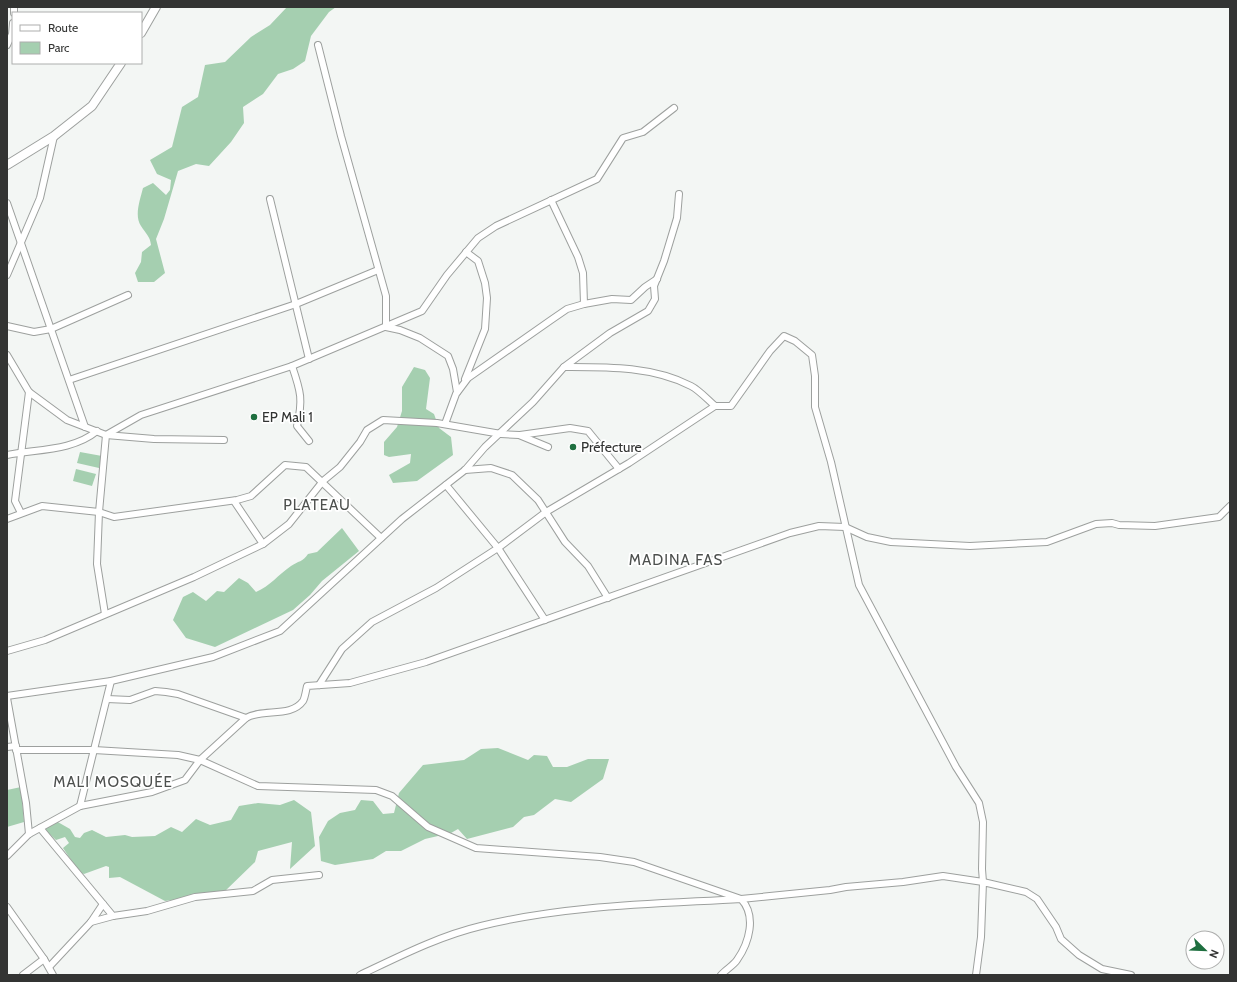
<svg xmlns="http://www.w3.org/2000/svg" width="1237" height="982" font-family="Cabin,sans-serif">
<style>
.green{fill:#a5cfb0}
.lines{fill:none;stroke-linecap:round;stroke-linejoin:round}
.minor-casing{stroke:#9da09e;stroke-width:8}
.tertiary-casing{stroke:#9da09e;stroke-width:10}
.minor{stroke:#fff;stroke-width:6}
.tertiary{stroke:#fff;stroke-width:8}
.poi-dot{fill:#1e6f3f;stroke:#fff;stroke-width:1.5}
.labels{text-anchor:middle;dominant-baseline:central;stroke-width:3.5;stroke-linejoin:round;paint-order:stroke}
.poi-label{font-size:14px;fill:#333433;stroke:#fff;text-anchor:start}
.neighbourhood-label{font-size:15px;letter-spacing:1px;fill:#4d504e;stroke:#fff}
</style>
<rect width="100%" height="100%" fill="#f3f6f4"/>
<g class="green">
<path d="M287 7H336L329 12 311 36 305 61 293 69 278 74 263 94 243 107 244 123 231 142 209 166 196 164 178 171 164 219 156 239 165 273 154 282H138L135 273 141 262 142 252 151 245C150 236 146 234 141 226 134 216 140 200 143 188L153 183 166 195 170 190 171 180 157 174 150 160 172 147 182 107 198 97 205 65 225 62 251 37 270 25Z"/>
<path d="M414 367 425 370 430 378 426 409 434 414 439 428 451 437 453 455 417 481 393 483 389 475 410 463 411 454 389 457 384 455V442L397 427 402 411V387Z"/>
<path d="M80 452 102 456 99 468 77 463Z"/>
<path d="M76 469 96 474 92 486 73 481Z"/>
<path d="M342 528 359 551 322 581 310 595 293 610 215 647 186 638 173 620 183 597 193 592 206 601 217 591 224 592 239 578 248 583 256 592C270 586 278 575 291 566 298 561 303 562 308 554L317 552Z"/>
<path d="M498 748 528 760 534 755 547 756 553 767H567L588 759H609L603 779 571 802 555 799 534 815 524 817 513 827 467 839 458 829 451 833 425 839 401 851H386L373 859 335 865 321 861 319 837 328 821 340 813 355 810 361 800 373 801 383 814 394 813 399 793 423 765 464 760 481 749Z"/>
<path d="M21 787 24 822 7 827V790Z"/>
<path d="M294 800 311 812 315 846 290 869 292 842 258 851 255 862 223 893 165 901 120 877 109 878V867L106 866 84 874 79 872 63 848 69 843 65 837 56 840 44 829 56 821 70 829 75 837 80 838 84 833 92 830 106 837 125 835 132 837 155 836 171 827 182 832 196 819 210 825 231 820 239 806 258 803 280 805Z"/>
</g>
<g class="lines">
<g class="minor-casing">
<g id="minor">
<path d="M14 13V7"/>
<path d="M7 45 12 34 13 23"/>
<path d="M318 45 341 136 386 296V327L400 330 420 338 448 356 453 369 457 392"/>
<path d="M270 199 309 359"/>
<path d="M551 200 578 257 583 273 584 304"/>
<path d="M7 203 85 427"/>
<path d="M7 275 40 198 54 136"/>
<path d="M7 326 34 332 51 329 128 295"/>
<path d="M7 355 29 392 67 420 106 435 154 439 224 440"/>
<path d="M292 366C301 392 303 400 297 426L309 441"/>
<path d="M564 367 610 333 648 311 655 299 654 286 664 261 677 218 679 194"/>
<path d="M465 379 485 329 487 298 485 283 478 261 466 252"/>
<path d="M69 380 296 304 378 270"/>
<path d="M445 424 456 394 468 378 551 320 567 309 584 304 612 299 631 300 645 287 657 279"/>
<path d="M520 435 570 428 588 431 619 469"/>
<path d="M7 455C37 449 73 451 97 431"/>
<path d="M465 470 491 468 512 475 538 500 565 542 588 566 608 598"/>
<path d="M446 485 498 548 545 620"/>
<path d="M234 501 263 544"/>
<path d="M21 513 15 501 29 392"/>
<path d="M7 519 42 506 99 512 114 517 237 500 251 496 285 465 306 467 381 538"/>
<path d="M105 614 97 564 99 512 106 435 141 415 292 366 422 311 447 275 478 238 496 226 597 179 623 138 643 132 674 108"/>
<path d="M7 651 45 640 194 577 263 544 289 524 323 481 340 467 360 442 367 430 383 420 437 423 501 434 519 435 548 447"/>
<path d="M319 685 342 649 372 622 436 588 498 548 546 512 629 463 715 406"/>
<path d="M7 696 111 681 213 657 280 631 402 519 465 470 485 447 533 402 564 367C606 367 652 366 691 386 699 390 707 399 715 406H731L770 351 784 336 795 341 812 355 815 376V407L831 462 859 585 956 767 979 803 983 822 982 869 983 882 943 876 903 882 846 887 830 890 741 899 634 862 600 857 476 848 428 827 392 796 376 790 258 786 200 760 178 755 94 750H16"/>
<path d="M7 698 26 803 29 834"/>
<path d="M107 699 130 700 155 691 166 692 178 694 246 718"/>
<path d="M7 747 16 746"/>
<path d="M80 806 111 681"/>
<path d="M40 828 113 916 147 911 195 897 253 891 272 880 319 875"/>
<path d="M7 856 29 834 80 806 152 792 185 780 200 760 246 718C263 708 291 718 303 701 305 698 306 690 307 686L350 683 426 662 790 533 819 526 845 527 867 537 891 542 970 546 1047 542 1096 524 1112 523 1119 525 1155 526 1219 517 1230 506"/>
<path d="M7 907 44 959 53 975"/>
<path d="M91 922 103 904"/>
<path d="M49 967 91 922 113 916"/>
<path d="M23 975 44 959"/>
<path d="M360 975C400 956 439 936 481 926 566 905 655 904 741 899 757 916 749 943 737 960 733 966 726 969 721 975"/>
<path d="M976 975 981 937 983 882 1026 892 1037 899 1056 927 1061 939 1079 955 1102 969 1131 975"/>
</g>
</g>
<g class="tertiary-casing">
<g id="tertiary">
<path d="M141 33 156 7"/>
<path d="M7 165 54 136 92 106 121 63"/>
</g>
</g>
<use href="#minor" class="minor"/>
<use href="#tertiary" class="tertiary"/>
</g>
<g class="poi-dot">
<circle cx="254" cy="417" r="4"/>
<circle cx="573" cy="447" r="4"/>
</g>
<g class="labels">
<g class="poi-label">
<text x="262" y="417">EP Mali 1</text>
<text x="581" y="447">Préfecture</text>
</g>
<g class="neighbourhood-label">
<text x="317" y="505">PLATEAU</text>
<text x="676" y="560">MADINA FAS</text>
<text x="113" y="782">MALI MOSQUÉE</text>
</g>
</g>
<rect width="1237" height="982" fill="none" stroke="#333433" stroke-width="16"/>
<rect x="12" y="12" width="130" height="52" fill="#ffffff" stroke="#adaead"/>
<rect x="20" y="25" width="20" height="6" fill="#ffffff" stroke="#adaead"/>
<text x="48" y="32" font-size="12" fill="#333433">Route</text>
<rect x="20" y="42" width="20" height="12" fill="#a5cfb0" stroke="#adaead"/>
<text x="48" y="52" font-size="12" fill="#333433">Parc</text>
<g transform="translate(1205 950) rotate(113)"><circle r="19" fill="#ffffff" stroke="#adaead"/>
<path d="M0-3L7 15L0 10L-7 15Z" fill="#1e6f3f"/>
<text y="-6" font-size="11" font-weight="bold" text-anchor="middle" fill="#333433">N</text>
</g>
</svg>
